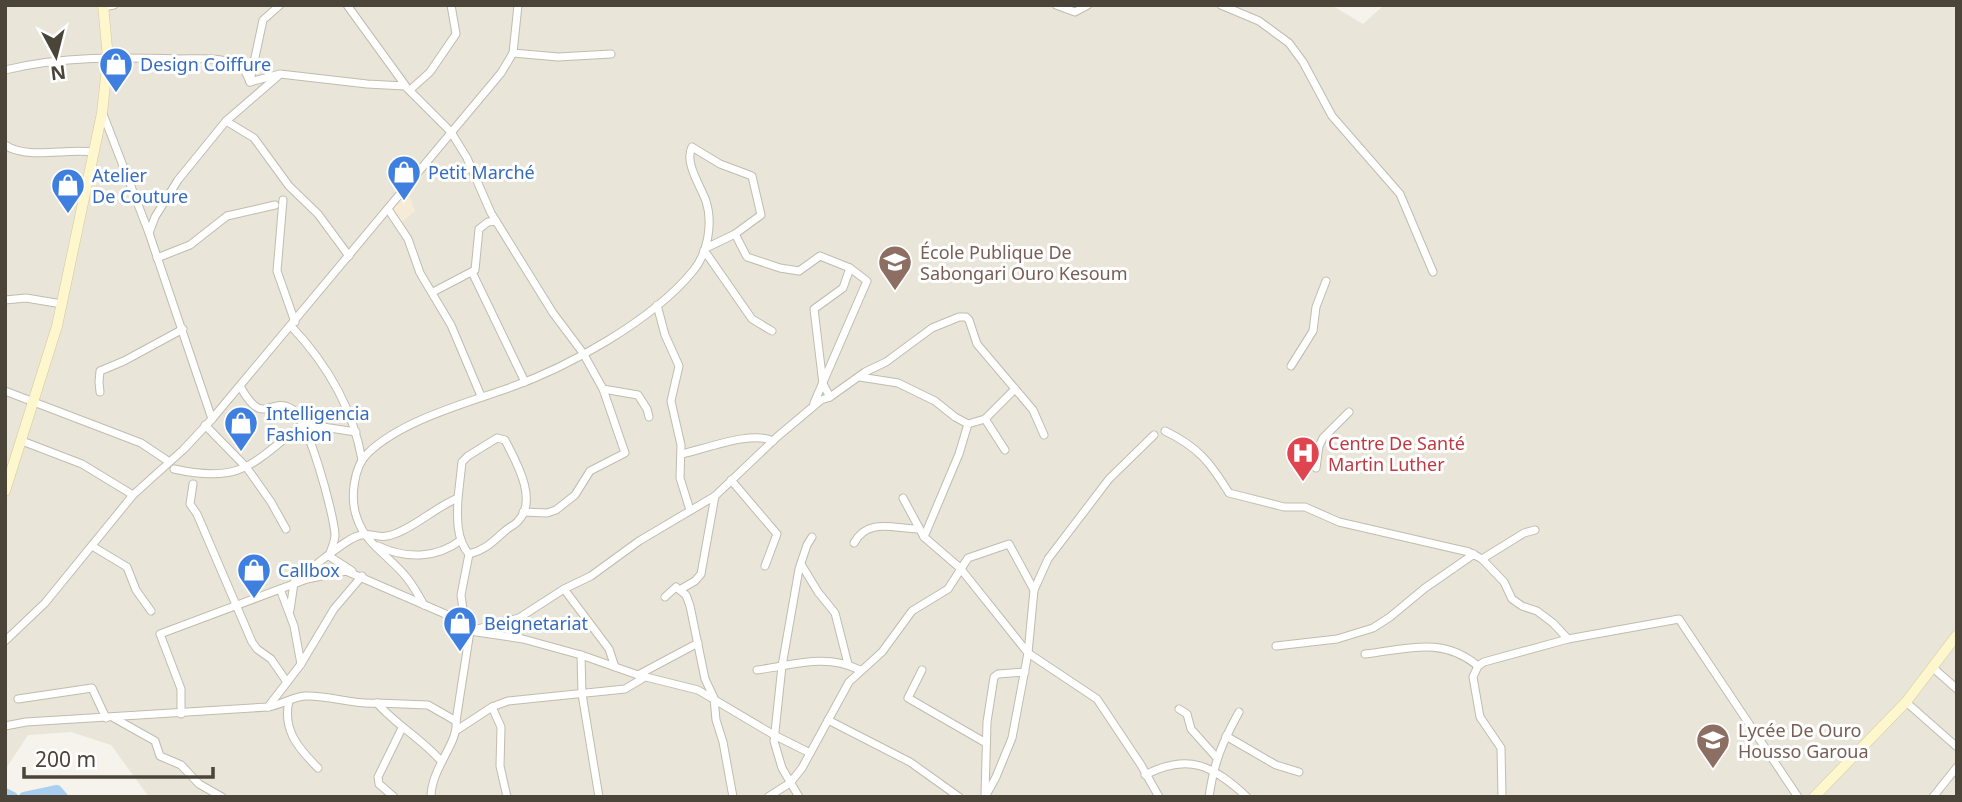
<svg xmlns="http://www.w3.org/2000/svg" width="1962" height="802" font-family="'Noto Sans',sans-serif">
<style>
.residential{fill:#e9e5d9}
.commercial{fill:#f6ebd7}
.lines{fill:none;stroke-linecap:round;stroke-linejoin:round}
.river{stroke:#a9cef0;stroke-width:10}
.street-casing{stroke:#c1bcad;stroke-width:9}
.secondary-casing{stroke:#d4c99b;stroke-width:11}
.street{stroke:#fff;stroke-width:7}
.secondary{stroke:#fef6cc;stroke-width:10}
.labels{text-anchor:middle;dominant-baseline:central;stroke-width:6;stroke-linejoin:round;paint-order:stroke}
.shop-label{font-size:18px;fill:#366cbe;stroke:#fff;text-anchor:start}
.education-label{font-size:18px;fill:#785e54;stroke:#fff;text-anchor:start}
.health-label{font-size:18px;fill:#be3a42;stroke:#fff;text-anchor:start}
</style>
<rect width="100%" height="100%" fill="#f5f3eb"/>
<path class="residential" d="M5 5H1331L1363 24 1384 5H1957V797H149L111 745 71 732 28 735 5 770Z"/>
<path class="commercial" d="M403 194 409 195 415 211 401 223 390 209Z"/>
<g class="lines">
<g class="river">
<path d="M5 793 13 797"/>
<path d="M24 797 57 790 63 797"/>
</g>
<g class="street-casing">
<g id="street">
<path d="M347 5 405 85"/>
<path d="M1056 5 1075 12 1088 5"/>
<path d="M1221 5 1259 21 1289 43 1303 62 1332 116 1400 194 1433 272"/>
<path d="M103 7 114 5"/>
<path d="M513 53 558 57 611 54"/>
<path d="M5 70C62 56 121 57 179 59 195 59 217 57 233 63 243 66 246 72 250 82"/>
<path d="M250 81 263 20 280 5"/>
<path d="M250 82 280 74 367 84 405 86 451 132 467 158 491 213 553 313 583 353 603 389 638 395 647 409 649 417"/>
<path d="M410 90 430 72 456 34 451 5"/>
<path d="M103 114 149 233 212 419"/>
<path d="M226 121 254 138 289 186 318 214 349 256"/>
<path d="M5 145C27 160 67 148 93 152"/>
<path d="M283 200 277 271 295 322"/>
<path d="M388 209 408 239 420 273 451 325 481 396"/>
<path d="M149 233 155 217 178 180 226 121 278 76"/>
<path d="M735 234 747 257 780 268 799 271 820 256 850 268 867 281 814 403"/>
<path d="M704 250 752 319 772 331"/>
<path d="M157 258 190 245 227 216 275 205"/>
<path d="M472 272 525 382"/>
<path d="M433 292 475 270 479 229 488 222 496 221"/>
<path d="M5 300 26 298 62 304"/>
<path d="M657 305 665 335 679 366 671 401 681 445 680 478 690 510"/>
<path d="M291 326C326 363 353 409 362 460"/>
<path d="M1291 366 1313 331 1316 307 1326 281"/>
<path d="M860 377 898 383 935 401 955 417 968 424 985 419 1015 389"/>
<path d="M240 386C264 430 270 395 292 409 308 419 334 514 335 535 335 542 331 549 329 556L352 571"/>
<path d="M5 391 141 443 168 461"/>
<path d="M100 392 99 382 100 371 124 361 183 329"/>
<path d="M830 397 823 384 814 309 843 288 850 268"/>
<path d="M985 419 1005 450"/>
<path d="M205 425 247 468 271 502 286 529"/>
<path d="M1165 431C1198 447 1210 462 1229 493L1284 507H1305L1339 522 1469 552 1482 559 1504 582 1512 599 1522 606 1537 611 1553 623 1568 639"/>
<path d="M22 441 82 464 133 495"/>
<path d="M682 454C705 449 753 430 773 441"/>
<path d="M1316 468 1319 446 1323 438 1349 412"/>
<path d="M174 469C242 484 252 464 303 424L356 432"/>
<path d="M731 480 777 534 765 566"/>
<path d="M193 484 190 504 197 514 252 642 257 649 271 659 287 682"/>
<path d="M458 498C457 516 456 540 469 554"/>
<path d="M903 498 924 537 960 568 1028 653 1097 699 1141 765 1159 797"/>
<path d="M523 512 547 513 556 510 575 495 590 471 625 453 603 389"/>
<path d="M924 537 959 454 968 424"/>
<path d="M854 543C868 517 895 529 918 529"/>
<path d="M92 546 127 567 136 590 151 611"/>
<path d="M378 546C406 559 436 559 461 540"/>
<path d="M1482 559 1524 533 1535 530"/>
<path d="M801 564 818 592 835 613 848 664"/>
<path d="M307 571C321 562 346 538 361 535 373 532 379 541 397 533 419 524 436 507 458 498L462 462 468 456 497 438 505 440C515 460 539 500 518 521 515 525 509 527 505 531 493 541 486 550 469 554"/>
<path d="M280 589 294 626 301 664"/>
<path d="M564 589 609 649 615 667"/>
<path d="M681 589 695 581 701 574 715 496"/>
<path d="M665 597 676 587 686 595 690 606 705 679 714 698 716 720 723 742 733 797"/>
<path d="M424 605C419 596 414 587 407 578 392 558 365 544 357 518 350 500 353 467 368 453 401 421 463 404 506 389 567 368 652 321 693 271 708 253 713 223 706 201 700 185 684 162 692 147L720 164 752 176 761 215 735 234 706 248"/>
<path d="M290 610 294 583"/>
<path d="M465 624 461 595 469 554"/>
<path d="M5 641 45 603 133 495 184 449 212 419 501 73 513 53 518 5"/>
<path d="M1276 646 1337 639 1373 628 1390 617 1425 588 1474 554"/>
<path d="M1365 654C1408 649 1442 636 1478 666"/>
<path d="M581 655 582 694 599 797"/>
<path d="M1932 667 1957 689"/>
<path d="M757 670C794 665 825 653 860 670"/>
<path d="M922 670 908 698 986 743"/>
<path d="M638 675 698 643"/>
<path d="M18 699 92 688 106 718"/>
<path d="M289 701C282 730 299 749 318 768"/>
<path d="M1906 702 1957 747"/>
<path d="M377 703 428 705 456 721"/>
<path d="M268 707 301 664 334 609 362 576"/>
<path d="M492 707 501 727 500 766 507 797"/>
<path d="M1179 709 1187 714 1191 729 1217 758"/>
<path d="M181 714V689L160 634 307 579 346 571 443 613 465 624 470 631 523 639 581 655 638 675 698 690 774 735 810 753"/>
<path d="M114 718 155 741 160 756 181 765 199 784 222 797"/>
<path d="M828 720 910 762 959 797"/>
<path d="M5 726 26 722 268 707C280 705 293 697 305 696 330 695 352 705 377 703 396 725 422 739 441 761"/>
<path d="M457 730 492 707 508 701 625 689 645 677"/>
<path d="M1226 736 1276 765 1299 772"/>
<path d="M1145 775C1189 752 1213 766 1247 797"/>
<path d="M985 794 987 722 994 677 998 674 1025 672"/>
<path d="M394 797 379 784 378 777 402 728"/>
<path d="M431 797C431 768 459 743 456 721L470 631 519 618 564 589 591 576 639 541 715 496 777 437 821 400 830 397 865 372 886 362 932 328 959 317H966L969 320 977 344 1033 410 1044 435"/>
<path d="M768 797 790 783 802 768 849 682 882 652 912 611 948 589 968 558 1009 544 1034 590"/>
<path d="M799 797 782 768 774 741 782 666 799 569 807 545 812 537"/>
<path d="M985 797 996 777 1012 738 1028 653 1034 590 1048 559 1109 479 1154 435"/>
<path d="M1209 797C1214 762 1222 743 1239 712"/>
<path d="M1502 797 1501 748 1480 717 1473 677 1478 666 1484 662 1568 639 1679 619 1798 797"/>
<path d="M1933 797 1957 767"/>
</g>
</g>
<g class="secondary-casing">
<g id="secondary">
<path d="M5 491 57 326 102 113 108 58 103 5"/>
<path d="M1814 797 1906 702 1957 635"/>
</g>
</g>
<use href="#street" class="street"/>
<use href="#secondary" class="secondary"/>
</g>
<defs>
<g id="shop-pin" transform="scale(1.75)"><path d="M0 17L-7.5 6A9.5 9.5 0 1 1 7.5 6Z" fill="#3f7fe0" stroke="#fff"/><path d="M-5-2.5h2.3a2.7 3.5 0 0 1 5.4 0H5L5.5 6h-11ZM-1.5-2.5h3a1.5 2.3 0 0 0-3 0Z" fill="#fff"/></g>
<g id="school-pin" transform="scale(1.75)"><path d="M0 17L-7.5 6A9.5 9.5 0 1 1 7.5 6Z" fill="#8d6e63" stroke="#fff"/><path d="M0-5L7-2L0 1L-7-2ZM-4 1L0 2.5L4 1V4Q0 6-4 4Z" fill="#fff"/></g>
<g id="hospital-pin" transform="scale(1.75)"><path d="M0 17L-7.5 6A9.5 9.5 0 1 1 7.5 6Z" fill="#e0444e" stroke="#fff"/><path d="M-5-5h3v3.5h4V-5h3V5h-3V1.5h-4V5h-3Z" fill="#fff"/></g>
</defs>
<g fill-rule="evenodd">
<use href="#shop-pin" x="116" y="64"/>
<use href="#shop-pin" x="404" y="172"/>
<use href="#shop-pin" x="68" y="185"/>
<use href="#school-pin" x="895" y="262"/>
<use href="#shop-pin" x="241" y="423"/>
<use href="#hospital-pin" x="1303" y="453"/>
<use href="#shop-pin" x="254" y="570"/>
<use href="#shop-pin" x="460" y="623"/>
<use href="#school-pin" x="1713" y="740"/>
</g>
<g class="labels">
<g class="shop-label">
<text x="140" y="64">Design Coiffure</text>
<text x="428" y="172">Petit Marché</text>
<text x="92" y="175">Atelier<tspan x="92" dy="21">De Couture</tspan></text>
<text x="266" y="413">Intelligencia<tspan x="266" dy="21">Fashion</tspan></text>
<text x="278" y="570">Callbox</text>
<text x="484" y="623">Beignetariat</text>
</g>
<g class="education-label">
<text x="920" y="252">École Publique De<tspan x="920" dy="21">Sabongari Ouro Kesoum</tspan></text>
<text x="1738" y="730">Lycée De Ouro<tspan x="1738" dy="21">Housso Garoua</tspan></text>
</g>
<g class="health-label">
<text x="1328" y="443">Centre De Santé<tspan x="1328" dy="21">Martin Luther</tspan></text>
</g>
</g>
<rect width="1962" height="802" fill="none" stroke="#4a4439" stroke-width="14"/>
<g transform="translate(56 56) rotate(173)" stroke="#ffffff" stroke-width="5" paint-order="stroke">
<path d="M0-5L12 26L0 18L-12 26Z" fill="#4a4439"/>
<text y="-10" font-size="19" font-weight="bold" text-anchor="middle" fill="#4a4439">N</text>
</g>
<path d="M24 767v10h189v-10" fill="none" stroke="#4a4439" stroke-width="3.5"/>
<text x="35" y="767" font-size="21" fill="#4a4439" stroke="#ffffff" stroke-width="5" paint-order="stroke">200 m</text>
</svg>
